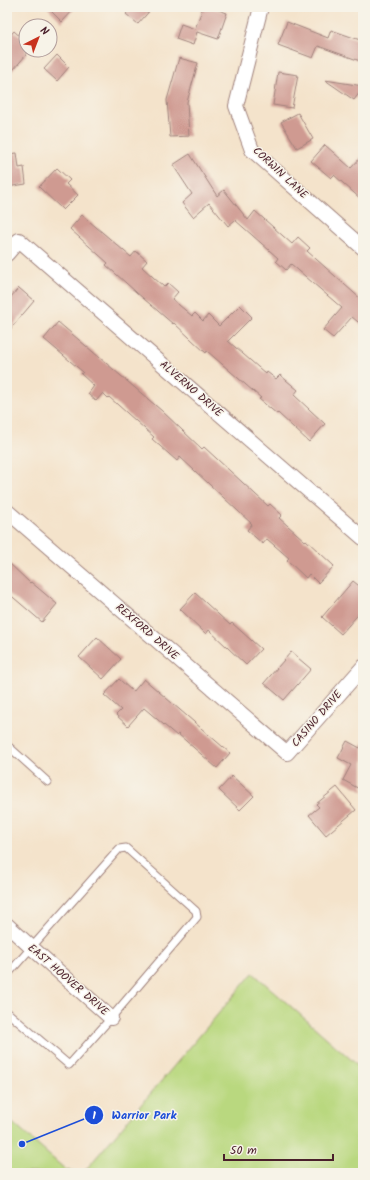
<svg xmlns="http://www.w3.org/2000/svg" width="370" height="1180" font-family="Kalam,sans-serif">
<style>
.grass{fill:#b9d87f;stroke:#827c55}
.building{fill:#cf9a91}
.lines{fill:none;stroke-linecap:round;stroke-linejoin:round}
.service-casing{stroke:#9f817b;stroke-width:9}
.minor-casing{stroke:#9f817b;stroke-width:16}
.service{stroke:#fff;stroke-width:7}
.minor{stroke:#fff;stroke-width:14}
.labels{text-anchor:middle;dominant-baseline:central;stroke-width:3;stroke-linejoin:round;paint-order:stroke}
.street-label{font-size:11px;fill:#4a1f2b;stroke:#f7f3e8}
.leader{fill:none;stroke:#1d4ed8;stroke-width:1.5}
.callout-dot{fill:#1d4ed8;stroke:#f7f3e8;stroke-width:1.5}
.mark-label{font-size:12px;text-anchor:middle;font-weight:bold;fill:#fff}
.callout-label{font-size:12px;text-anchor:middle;font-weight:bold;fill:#1d4ed8;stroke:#f7f3e8;stroke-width:3;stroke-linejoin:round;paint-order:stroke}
</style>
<rect width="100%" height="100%" fill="#f7f3e8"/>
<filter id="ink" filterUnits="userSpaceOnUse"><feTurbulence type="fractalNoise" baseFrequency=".025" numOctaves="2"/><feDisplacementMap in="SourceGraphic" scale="8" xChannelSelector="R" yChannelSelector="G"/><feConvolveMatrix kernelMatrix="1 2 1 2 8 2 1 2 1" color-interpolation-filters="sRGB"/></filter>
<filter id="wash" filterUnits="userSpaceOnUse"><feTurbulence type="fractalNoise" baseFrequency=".012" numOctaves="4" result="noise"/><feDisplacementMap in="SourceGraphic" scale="16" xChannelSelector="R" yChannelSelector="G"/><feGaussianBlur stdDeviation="0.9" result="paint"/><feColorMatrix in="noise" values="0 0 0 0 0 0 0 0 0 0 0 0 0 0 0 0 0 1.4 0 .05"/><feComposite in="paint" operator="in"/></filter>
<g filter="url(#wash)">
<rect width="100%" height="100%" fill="#f4e3cb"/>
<g class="grass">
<path d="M253 973 363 1070V1173H83Z"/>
<path d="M7 1118 66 1170 83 1173H7Z"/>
</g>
<g id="blocks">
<g class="building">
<path d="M47 7H76L62 22Z"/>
<path d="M132 7H153L138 24 126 14Z"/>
<path d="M203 7H210L227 13 218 39 197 32 193 45 176 39 181 24 195 29Z"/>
<path d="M287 22 328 38 331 30 363 41V62L318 46 313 58 278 45Z"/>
<path d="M14 31 26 42V55L7 77V39Z"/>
<path d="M57 55 69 67 57 81 44 69Z"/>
<path d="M179 58 198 63 187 102 189 136 170 137 167 100Z"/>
<path d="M278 72 298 75 292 108 273 105Z"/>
<path d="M325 80 363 86V88L354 100Z"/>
<path d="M298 113 313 139 297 148 281 122Z"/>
<path d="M325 145 351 168 363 155V201L334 175 331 178 311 161Z"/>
<path d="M17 153 19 168 24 167 26 184 7 187V154Z"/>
<path d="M190 154 217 196 224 190 248 220 255 211 292 244 298 237 310 248 307 251 363 301V326L352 317 333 338 323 330 342 308 291 264 286 270 276 261 278 258 235 220 228 226 209 203 193 217 182 203 192 194 173 165Z"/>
<path d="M57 168 70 180 66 184 78 195 63 210 39 187Z"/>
<path d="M82 215 131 257 136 251 147 261 142 267 164 287 168 283 178 292 172 299 192 316 195 313 203 321 208 315 219 326 240 305 252 317 228 341 266 374 267 372 276 379 280 375 298 390 294 395 325 424 309 442 278 413 277 414 259 399 261 398 207 351 206 353 174 323 173 324 136 292 106 265 108 263 70 229Z"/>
<path d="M19 288 34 301 7 333V301Z"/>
<path d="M58 322 162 411 202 449 204 447 268 506 270 504 282 515 279 518 305 541 306 540 334 566 318 583 309 574 306 578 287 560 289 558 267 539 263 544 247 530 252 524 180 457 177 461 152 439 154 437 109 397 108 398 103 393 96 401 88 394 94 386 81 374 83 372 44 339Z"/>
<path d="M7 561 30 583 31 582 57 604 42 622 7 592Z"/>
<path d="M353 581 363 589V609L341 634 322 617Z"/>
<path d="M195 593 230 625 232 623 261 649 246 665 209 630 206 634 180 609Z"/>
<path d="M97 637 121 659 103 679 79 657Z"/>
<path d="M291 652 311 669 284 700 264 683Z"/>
<path d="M119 679 133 692 144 679 230 753 217 768 178 734 177 736 144 708 128 726 116 715 121 710 104 695Z"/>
<path d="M347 741 360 748 363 742V791L343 780 351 765 338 758Z"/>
<path d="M232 776 254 796 240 810 219 790Z"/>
<path d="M337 787 356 810 326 835 309 815 319 807 316 804Z"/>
</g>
</g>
</g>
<g filter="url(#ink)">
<use href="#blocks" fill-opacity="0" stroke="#9f817b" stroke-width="1"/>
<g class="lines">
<g class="service-casing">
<g id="service">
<path d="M7 745 48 782"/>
<path d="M7 975 119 849 126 848 196 911 197 917 111 1018 69 1065 7 1012"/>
</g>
</g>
<g class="minor-casing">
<g id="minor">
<path d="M261 7 236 106 252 150 363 248"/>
<path d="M7 254 19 240 363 538"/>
<path d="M7 511 287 753 363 667"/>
<path d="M7 925 31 947 111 1018"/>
</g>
</g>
<use href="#service" class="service"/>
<use href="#minor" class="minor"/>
</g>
</g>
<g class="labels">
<g class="street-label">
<text transform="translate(280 173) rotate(43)">CORWIN LANE</text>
<text transform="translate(191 389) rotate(41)">ALVERNO DRIVE</text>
<text transform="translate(147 632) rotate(41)">REXFORD DRIVE</text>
<text transform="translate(317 719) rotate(-49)">CASINO DRIVE</text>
<text transform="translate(68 980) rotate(41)">EAST HOOVER DRIVE</text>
</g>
</g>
<path class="leader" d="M22 1144L94 1115"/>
<g class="callout-dot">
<circle cx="22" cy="1144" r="4"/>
<circle cx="94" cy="1115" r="10"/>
</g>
<g class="mark-label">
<text x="94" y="1119">1</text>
</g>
<g class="callout-label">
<text x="144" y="1119">Warrior Park</text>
</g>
<rect width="370" height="1180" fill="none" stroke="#f7f3e8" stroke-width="24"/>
<g transform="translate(38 38) rotate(42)"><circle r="19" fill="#f7f3e8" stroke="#b29e9c"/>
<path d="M0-3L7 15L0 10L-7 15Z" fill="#c8321e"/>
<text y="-6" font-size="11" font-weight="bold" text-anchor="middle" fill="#4a1f2b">N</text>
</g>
<path d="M224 1154v6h109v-6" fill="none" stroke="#4a1f2b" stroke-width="2"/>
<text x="230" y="1154" font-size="12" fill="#4a1f2b" stroke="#f7f3e8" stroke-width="3" paint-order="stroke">50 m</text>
</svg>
